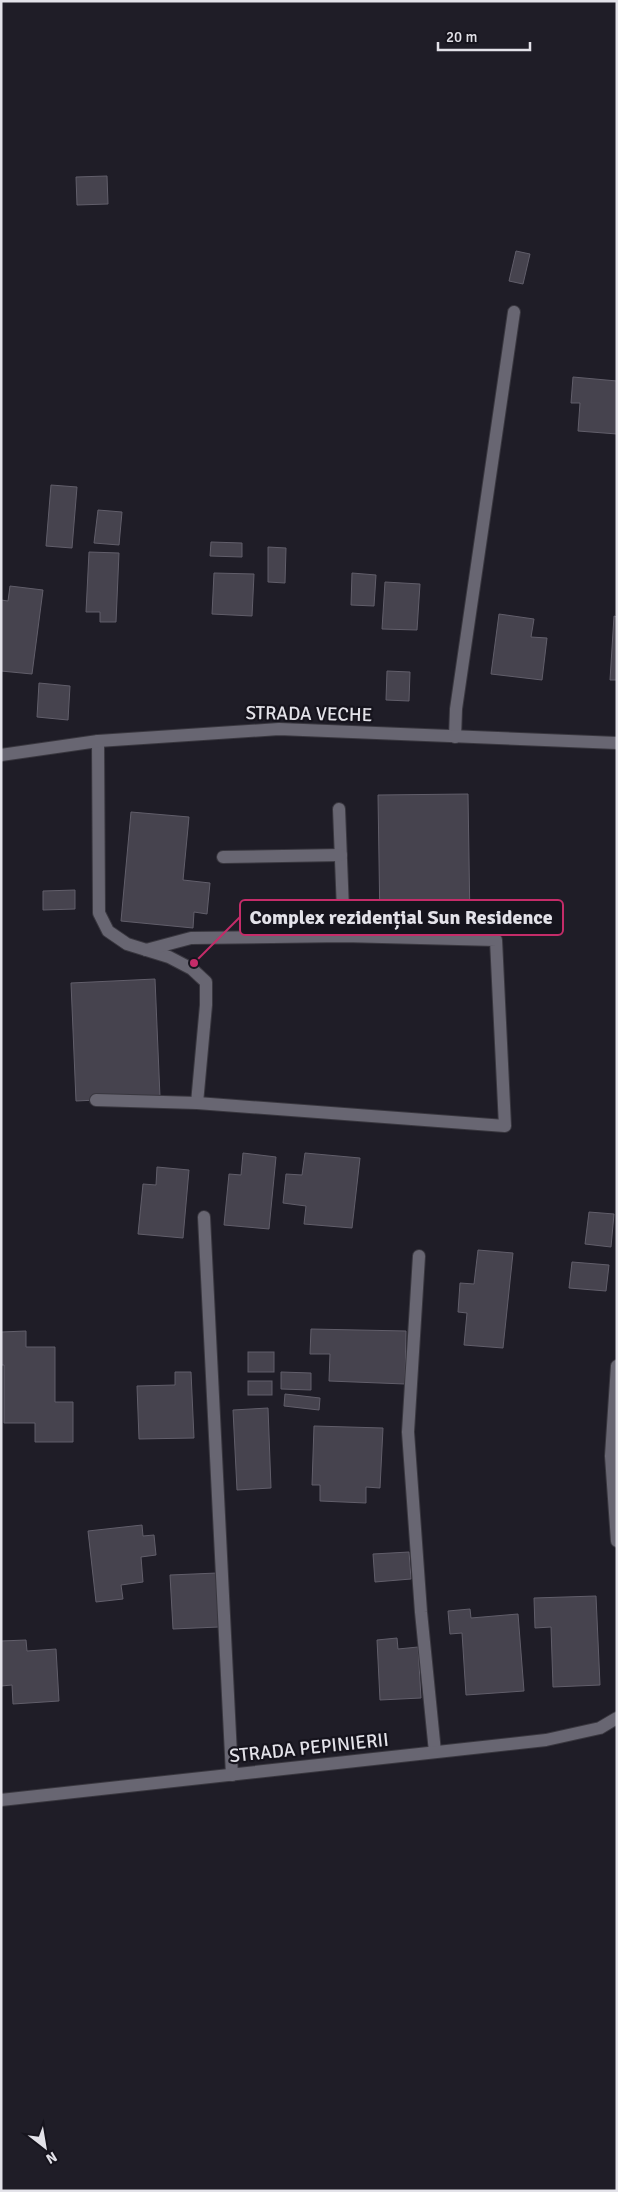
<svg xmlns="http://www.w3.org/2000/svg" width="618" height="2192" font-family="Signika,sans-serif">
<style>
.building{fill:#46434e;stroke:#615e6a}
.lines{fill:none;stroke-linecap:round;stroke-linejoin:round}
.minor-casing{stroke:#39373f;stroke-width:14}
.minor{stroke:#686672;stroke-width:12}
.labels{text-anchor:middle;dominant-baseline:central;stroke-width:4.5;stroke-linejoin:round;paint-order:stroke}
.street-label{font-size:19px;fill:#e3e2e9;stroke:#16141d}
.leader{fill:none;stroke:#c52c69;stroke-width:2}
.callout-dot{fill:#c52c69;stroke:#16141d;stroke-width:2}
.callout{fill:#16141d;stroke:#c52c69;stroke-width:2}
.callout-label{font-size:20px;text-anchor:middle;font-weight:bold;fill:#e3e2e9}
</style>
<rect width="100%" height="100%" fill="#1f1d27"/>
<g class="building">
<path d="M107 176 108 204 77 205 76 177Z"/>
<path d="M516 251 530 254 523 284 509 281Z"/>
<path d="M573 377 617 381V434L578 431 580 403H571Z"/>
<path d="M51 485 77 487 72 548 46 546Z"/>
<path d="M98 510 122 512 119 545 94 543Z"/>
<path d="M211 542 242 543V557L210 556Z"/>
<path d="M268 547 286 548 285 583 268 582Z"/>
<path d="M89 552 119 553 116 622H100V612H86Z"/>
<path d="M214 573 254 574 252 616 212 614Z"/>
<path d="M352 573 376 575 374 606 351 605Z"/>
<path d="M385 582 420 584 417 630 382 629Z"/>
<path d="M10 586 43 590 32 674 1 671V600L8 601Z"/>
<path d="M499 614 534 619 531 637 547 638 542 680 491 674Z"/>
<path d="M614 616 617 617V680H610Z"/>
<path d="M387 671 410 672 409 701 386 700Z"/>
<path d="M39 683 70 686 68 720 37 717Z"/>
<path d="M468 794 470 924 380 925 378 795Z"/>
<path d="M131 812 189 817 183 880 210 883 207 914 194 912 193 928 121 921Z"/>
<path d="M75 890V909L43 910V891Z"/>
<path d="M155 979 160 1097 76 1101 71 983Z"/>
<path d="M243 1153 276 1157 269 1229 224 1225 229 1174 241 1175Z"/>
<path d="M305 1153 360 1158 352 1228 304 1224 306 1206 283 1203 286 1174 302 1175Z"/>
<path d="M157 1167 189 1170 183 1238 138 1234 143 1184 156 1185Z"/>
<path d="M589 1212 614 1214 611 1247 585 1244Z"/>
<path d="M478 1250 513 1253 503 1348 464 1345 467 1313 458 1312 460 1283 474 1284Z"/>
<path d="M572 1262 609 1265 606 1291 569 1288Z"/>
<path d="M311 1329 406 1331 405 1384 329 1381 330 1354H310Z"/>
<path d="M26 1331V1347H55V1402H73V1442H35V1423H4V1365H1V1332Z"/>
<rect x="248" y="1352" width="26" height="20"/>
<path d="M175 1372H191L194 1438 139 1439 137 1386 175 1385Z"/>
<path d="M281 1372 311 1373V1390L281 1389Z"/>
<rect x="248" y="1381" width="24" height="14"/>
<path d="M285 1394 320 1398 319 1410 284 1406Z"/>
<path d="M268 1408 271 1488 237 1490 233 1410Z"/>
<path d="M314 1426 383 1428 380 1488 366 1487V1503L320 1501V1485H312Z"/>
<path d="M142 1525 143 1536 154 1535 156 1555 141 1557 143 1582 121 1585 123 1599 96 1602 88 1531Z"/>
<path d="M409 1552 411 1579 375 1582 373 1554Z"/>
<path d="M217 1573 219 1627 173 1629 170 1575Z"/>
<path d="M596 1596 600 1685 553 1687 551 1627 535 1628 534 1598Z"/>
<path d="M470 1609 471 1618 518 1614 524 1691 466 1695 462 1633 450 1634 448 1611Z"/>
<path d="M397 1638 398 1649 418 1647 421 1698 380 1700 377 1640Z"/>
<path d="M26 1640 27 1651 56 1649 59 1701 13 1704 12 1685 1 1686V1641Z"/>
</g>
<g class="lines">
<g class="minor-casing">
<g id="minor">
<path d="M455 737 456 709 514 312"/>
<path d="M98 741 99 913 108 931 127 944 169 957 192 969 206 982V1005L197 1103"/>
<path d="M1 755 98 741 279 729 617 743"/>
<path d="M339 809 344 936"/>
<path d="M223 857 341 855"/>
<path d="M96 1100 197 1103 505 1126 496 940 344 936 191 938 146 950"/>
<path d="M204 1217 232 1775"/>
<path d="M419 1256 408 1432 421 1612 435 1752"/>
<path d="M617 1366 611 1456 617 1541"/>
<path d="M1 1800 546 1740 600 1728 617 1718"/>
</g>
</g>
<use href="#minor" class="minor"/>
</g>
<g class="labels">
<g class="street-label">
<text transform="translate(309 714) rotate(1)">STRADA VECHE</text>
<text transform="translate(309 1748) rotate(-6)">STRADA PEPINIERII</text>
</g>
</g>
<path class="leader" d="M194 963L240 917"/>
<circle class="callout-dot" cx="194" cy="963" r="5"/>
<rect class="callout" x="240" y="900" width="323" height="35" rx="5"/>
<g class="callout-label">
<text x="401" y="924">Complex rezidențial Sun Residence</text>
</g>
<rect width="618" height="2192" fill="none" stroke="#e3e2e9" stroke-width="5"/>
<g transform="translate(45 2147) rotate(149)" stroke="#16141d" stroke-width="4" paint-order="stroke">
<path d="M0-4L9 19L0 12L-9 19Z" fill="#e3e2e9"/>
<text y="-8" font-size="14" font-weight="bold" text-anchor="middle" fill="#e3e2e9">N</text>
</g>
<path d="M438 42v8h92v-8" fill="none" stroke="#e3e2e9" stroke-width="2.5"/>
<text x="446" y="42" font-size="15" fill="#e3e2e9" stroke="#16141d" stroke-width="4" paint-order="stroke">20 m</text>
</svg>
